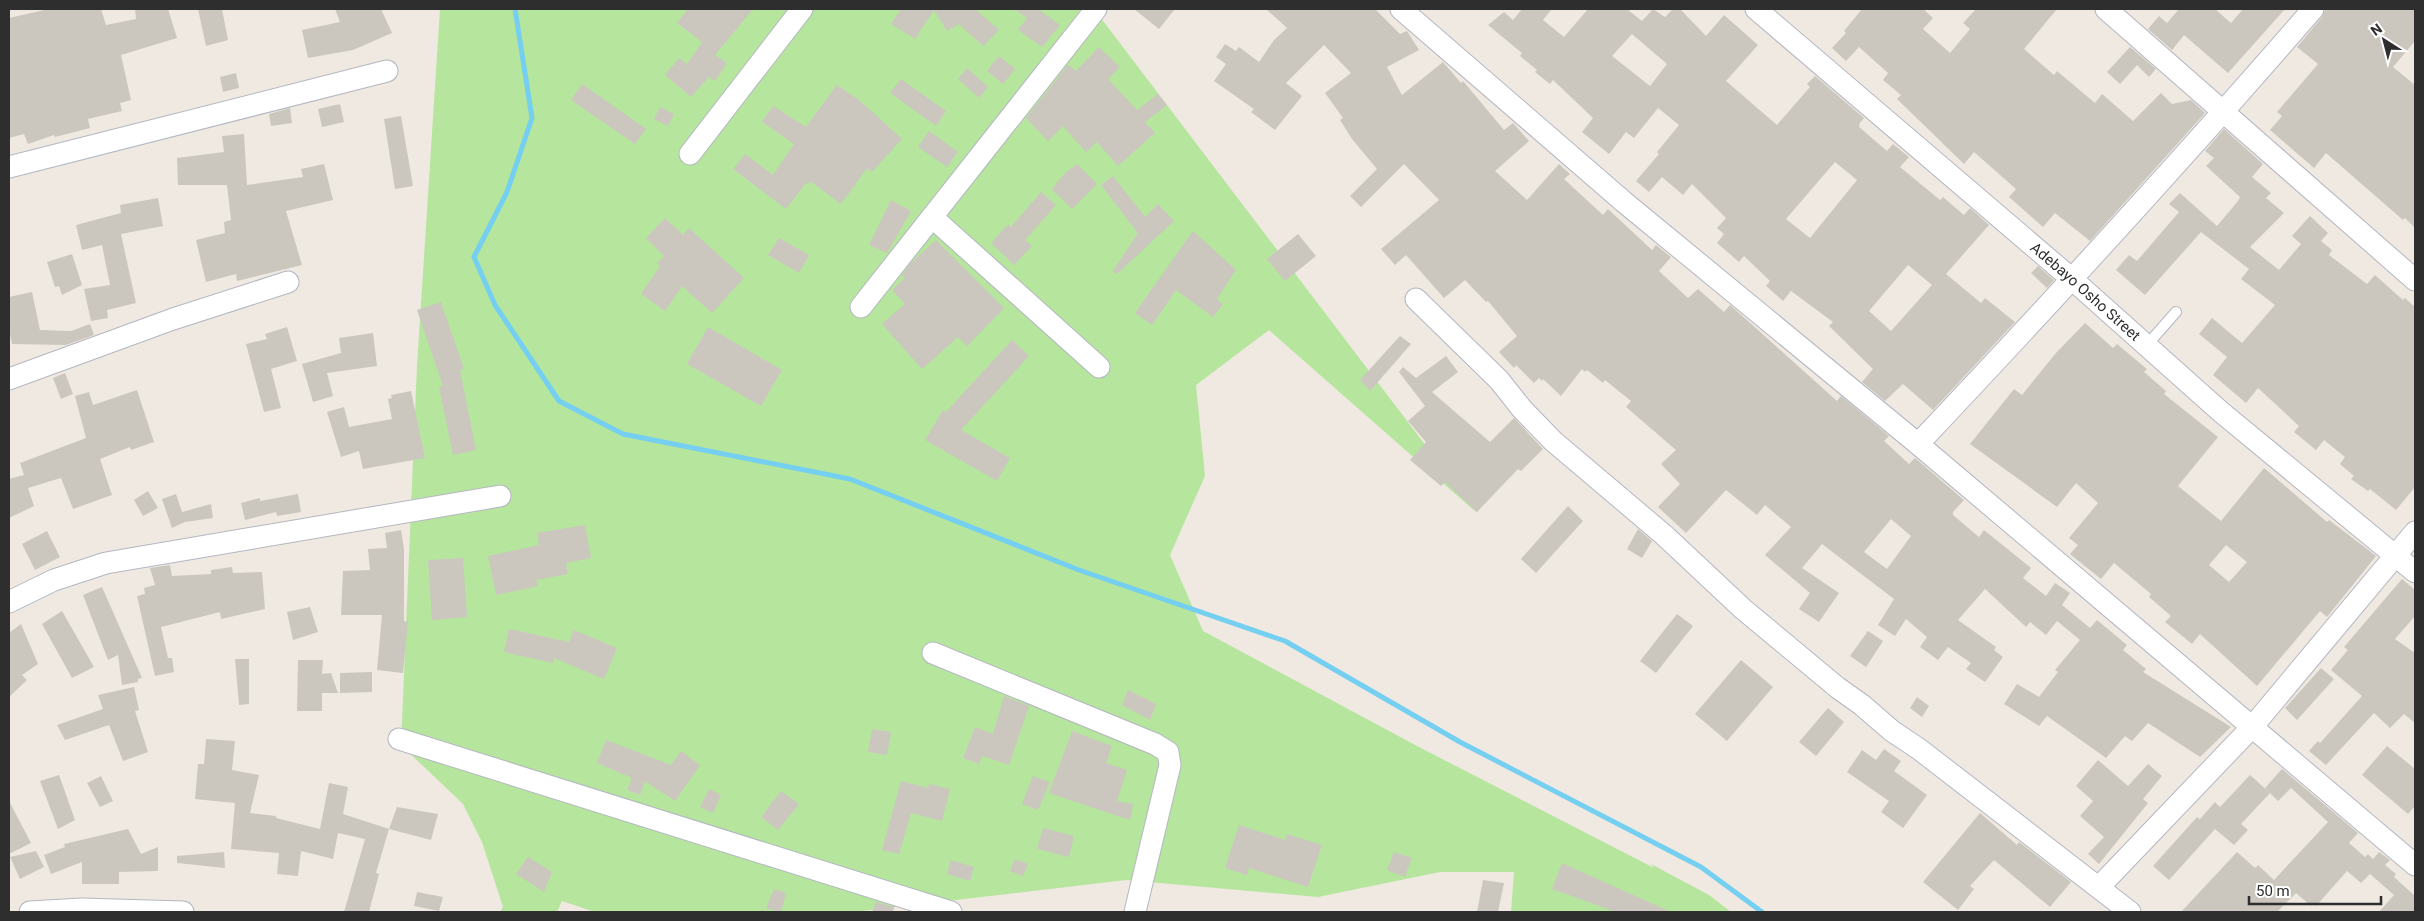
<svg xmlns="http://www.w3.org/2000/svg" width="2424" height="921" font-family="Roboto,sans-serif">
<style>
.green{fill:#b6e59e}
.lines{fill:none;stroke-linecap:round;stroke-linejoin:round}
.stream{stroke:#75cff0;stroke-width:5}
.building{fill:#cbc7bf;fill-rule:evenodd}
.lane-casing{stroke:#b4b7c1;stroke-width:12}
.street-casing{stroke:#b4b7c1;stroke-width:23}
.lane{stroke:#fff;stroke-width:10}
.street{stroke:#fff;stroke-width:21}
.labels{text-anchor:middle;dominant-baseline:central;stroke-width:4;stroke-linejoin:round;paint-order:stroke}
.street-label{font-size:15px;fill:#2e2e2e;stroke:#fff}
</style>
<rect width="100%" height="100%" fill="#efe9e1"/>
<path class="green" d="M440 9H1094L1477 513 1269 330 1196 385 1205 476 1170 555 1203 631 1417 746 1654 868 1651 864 1709 895 1731 912H1511L1514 872H1440L1318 897 1126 880 853 912H595L562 901 557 912H500L503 907 482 842 463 804 401 745 417 366Z"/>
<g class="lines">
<path class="stream" d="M515 9 532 118 507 192 474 257 495 305 559 401 623 434 850 479 1079 570 1285 641 1460 742 1701 867 1762 912"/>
</g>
<g class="building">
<path d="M49 9H101L106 25 136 19 135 9H168L177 38 121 55 131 100 120 103 122 111 88 119 90 128 55 137 54 135 28 144 24 134 9 138V18Z"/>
<path d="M198 9H222L228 40 206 46Z"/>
<path d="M335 9H381L392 33 353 50 308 58 302 30 340 22Z"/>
<path d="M688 9H753L715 55 727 63 715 81 709 77 691 97 665 75 679 58 687 64 702 42 677 23Z"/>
<path d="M901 9H975L999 30 983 46 959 24 947 31 934 10 915 39 891 24Z"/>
<path d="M1014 9H1038L1060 25 1042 47 1018 30 1027 18Z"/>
<path d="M1134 9H1175L1159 29Z"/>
<path d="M1266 9H1375L1400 34 1407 31 1419 50 1387 67 1402 95 1443 62 1461 83 1463 81 1504 130 1513 123 1529 141 1495 171 1527 200 1559 164 1570 174 1564 179 1603 215 1608 209 1652 250 1656 245 1671 257 1659 271 1688 298 1698 289 1724 312 1730 305 1837 401 1841 396 1889 436 1884 441 1909 464 1915 458 1964 500 1953 512V515L1979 537 1984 530 2031 568 2023 578 2046 596 2055 583 2070 593 2062 605 2090 628 2097 620 2127 645 2123 650 2146 669 2143 672 2231 727 2200 757 2148 723 2132 741 2125 736 2106 758 2047 716 2039 726 2004 704 2017 684 2039 697 2058 672 2055 670 2080 640 2057 621 2046 635 2030 622 2026 627 1985 589 1958 620 1996 647 1994 650 2003 657 1985 682 1966 669 1971 663 1948 647 1938 660 1920 647 1927 637 1906 619 1895 636 1878 625 1894 599 1822 544 1802 568 1839 593 1819 622 1799 609 1810 593 1765 555 1791 527 1765 505 1757 515 1726 490 1686 533 1658 507 1680 484 1661 464 1676 450 1626 407 1631 401 1605 380 1603 383 1587 370 1585 372 1582 369 1561 396 1543 379 1542 381 1539 378 1534 383 1516 365 1514 368 1499 352 1517 336 1488 301 1486 302 1465 280 1444 298 1406 255 1395 265 1381 249 1439 200 1404 164 1361 207 1350 196 1377 169 1352 139 1340 120 1343 118 1325 93 1351 73 1324 45 1286 83 1302 96 1275 130 1251 112 1254 109 1214 81 1226 64 1216 57 1225 44 1236 51 1239 47 1259 62 1274 40 1287 28ZM1891 519 1911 536 1887 569 1864 552Z"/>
<path d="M1522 9H1552L1543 20 1564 37 1588 9H1627L1642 21 1653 9 1665 17 1673 9H1680L1706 36 1724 15 1758 45 1726 81 1777 125 1810 87 1807 84 1815 76 1864 118 1859 124 1860 126 1859 127 1887 151 1893 144 1909 157 1900 167 1940 200 1943 197 1964 215 1970 208 1989 225 1946 274 1981 303 1985 298 2015 322 1933 410 1903 384 1885 401 1862 382 1873 369 1829 326 1833 322 1791 291 1783 301 1766 286 1770 281 1744 256 1739 262 1717 243 1724 234 1717 228 1726 218 1692 184 1683 195 1662 177 1649 192 1636 181 1659 154 1657 152 1679 125 1658 108 1634 138 1626 132 1609 154 1582 132 1593 118 1553 80 1550 84 1535 72 1537 70 1520 56 1522 53 1488 25 1504 12 1513 20ZM1632 34 1667 64 1650 86 1612 56ZM1835 162 1857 180 1810 238 1786 219ZM1908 265 1932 285 1891 331 1869 311Z"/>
<path d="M1862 9H1923L1933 18 1923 29 1950 53 1970 29 1963 23 1976 9H2057L2024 49 2054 75 2057 71 2095 103 2102 94 2133 121 2161 93 2172 104 2191 100 2205 113 2090 241 2055 213 2043 227 2009 197 2016 189 1974 152 1964 164 1897 99 1901 95 1883 80 1888 73 1859 47 1846 61 1832 48 1846 33 1844 31Z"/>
<path d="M2179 9H2215L2231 23 2243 9H2285L2228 73 2184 35 2172 50 2148 29 2159 16 2167 23Z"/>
<path d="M2325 9H2415V41L2393 67 2415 85V228L2405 218 2403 220 2326 153 2314 168 2270 130 2282 116 2277 112 2318 64 2297 47 2322 17Z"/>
<path d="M1099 47 1120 67 1108 79 1137 110 1158 94 1167 105 1145 122 1155 133 1118 166 1097 142 1086 152 1063 126 1048 141 1026 118 1068 65 1076 71Z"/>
<path d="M2130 47 2156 69 2149 77 2137 65 2120 84 2107 72Z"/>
<path d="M999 56 1015 69 1003 84 987 71Z"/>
<path d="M967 68 988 87 979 98 958 79Z"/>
<path d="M236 73 239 88 223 92 220 77Z"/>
<path d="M901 79 946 111 936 126 890 93Z"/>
<path d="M582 84 646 129 635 144 571 100Z"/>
<path d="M837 85 858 99 902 139 872 172 867 168 841 204 810 181 808 184 806 183 786 209 733 169 745 154 773 175 794 144 762 122 773 106 806 127Z"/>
<path d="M340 104 344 122 322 127 318 109Z"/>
<path d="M660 107 674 114 668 126 654 119Z"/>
<path d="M290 108 292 123 271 126 269 114Z"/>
<path d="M401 116 413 186 395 189 384 119Z"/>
<path d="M2224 129 2263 164 2252 177 2271 193 2266 198 2284 213 2250 247 2279 270 2301 244 2292 236 2310 216 2328 233 2321 241 2332 250 2329 255 2367 284 2375 275 2403 300 2405 298 2415 307V487L2396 510 2370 489 2368 491 2351 479 2354 476 2340 464 2345 457 2324 440 2316 450 2294 432 2299 426 2258 388 2246 403 2213 375 2227 357 2199 334 2212 318 2242 343 2275 305 2241 279 2249 269 2201 232 2145 295 2116 270 2129 255 2137 261 2179 212 2169 204 2180 193 2217 226 2238 201 2240 197 2206 166 2214 158 2205 151Z"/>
<path d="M929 131 958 152 947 167 918 147Z"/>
<path d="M244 134 247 185 303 177 301 169 324 164 333 200 286 211 302 265 237 281 236 274 206 282 196 240 225 233 224 222 231 220 227 185H178L177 158 224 152 222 136Z"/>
<path d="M1077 164 1097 184 1072 209 1052 189 1066 172Z"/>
<path d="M1113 176 1145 217 1158 204 1174 221 1117 274 1113 271 1138 233 1101 185Z"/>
<path d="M1041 192 1056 205 1025 240 1032 246 1014 265 991 243 1008 224 1011 227Z"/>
<path d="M158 198 163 226 121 234 136 303 107 310 108 318 91 321 84 289 110 285 102 245 82 250 76 225 121 213 120 205Z"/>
<path d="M891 200 911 211 887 253 869 245Z"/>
<path d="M665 218 683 235 689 228 744 278 712 313 682 286 665 311 641 294 660 266 657 263 664 256 646 238Z"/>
<path d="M1193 231 1236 270 1217 299 1223 304 1213 317 1176 290 1152 325 1135 313Z"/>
<path d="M1298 234 1316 256 1285 281 1267 259Z"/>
<path d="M779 238 809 255 799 273 768 255Z"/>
<path d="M936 240 1004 308 967 346 958 337 922 369 882 324 905 304 892 290 905 278 902 275 911 263Z"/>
<path d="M72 254 82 285 62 295 59 286 55 287 47 262Z"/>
<path d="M2038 266 2054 280 2047 288 2031 273Z"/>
<path d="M32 292 40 330 71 331 90 324 94 335 66 345 12 344 9 329V297Z"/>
<path d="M441 302 464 369 460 370 476 450 453 455 439 387 443 386 417 310Z"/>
<path d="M2085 323 2113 348 2117 344 2147 369 2144 372 2166 391 2164 394 2218 437 2178 486 2221 521 2264 468 2327 522 2329 520 2376 556 2327 617 2320 611 2257 686 2200 634 2192 644 2165 622 2171 616 2149 597 2151 594 2114 563 2101 579 2070 554 2078 545 2069 538 2098 503 2076 483 2057 507 1970 444 2014 389 2022 395 2055 354ZM2226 545 2247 562 2229 582 2209 565Z"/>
<path d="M287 327 297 361 271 369 281 408 264 412 246 344 267 339 265 334Z"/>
<path d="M708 327 782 370 761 406 687 364Z"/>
<path d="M373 333 377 366 327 373 333 396 313 402 302 364 341 353 339 338Z"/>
<path d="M1400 336 1411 344 1370 391 1360 380Z"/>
<path d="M1012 340 1029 356 961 430 1010 458 997 481 925 440 943 410 946 412Z"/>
<path d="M1446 356 1458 372 1432 392 1490 442 1514 418 1543 449 1521 471 1518 469 1477 512 1445 482 1441 486 1410 460 1426 442 1408 421 1425 406 1399 372 1403 367 1416 378Z"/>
<path d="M65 373 73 394 61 399 53 378Z"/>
<path d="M137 390 154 442 131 450 130 447 100 459 112 495 73 509 61 478 28 488 34 506 9 518V479L24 475 20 463 86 438 75 396 89 392 93 405Z"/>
<path d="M411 391 425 458 363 469 359 451 341 457 327 412 344 407 349 427 392 419 388 399 392 398 391 395Z"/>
<path d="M148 491 158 508 143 516 134 500Z"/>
<path d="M176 494 182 512 211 504 213 518 185 522 172 528 162 499Z"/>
<path d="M298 494 301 512 277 516 276 512 245 520 241 503 260 498V501Z"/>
<path d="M1568 506 1583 521 1536 573 1521 559Z"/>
<path d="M585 525 591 558 566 563 568 574 536 580 538 586 496 595 488 556 539 545 537 533Z"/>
<path d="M1638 529 1652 541 1642 558 1627 549Z"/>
<path d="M401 530 404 549V621L408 622 403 673 377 670 382 615H341L343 571 370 570 368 549 387 548 385 533Z"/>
<path d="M47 531 60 557 35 570 22 544Z"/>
<path d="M463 558 467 617 432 620 428 560Z"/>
<path d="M170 565 172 576 211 574V570L232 567 233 573 262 572 265 609 221 619 220 612 161 627 168 658H172L174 672 155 676 137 596 145 594 144 588 155 585 150 568Z"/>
<path d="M2402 579 2415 590V616L2395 639 2415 653V723L2404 714 2390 728 2374 713 2326 765 2309 751 2318 741 2320 743 2362 696 2331 670 2348 650 2344 647Z"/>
<path d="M102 587 142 678 138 679V682L122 685 118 655 108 660 83 595Z"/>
<path d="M310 607 318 632 293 640 287 612Z"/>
<path d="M62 611 94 667 72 678 42 624Z"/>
<path d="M1677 614 1693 626 1656 673 1640 661Z"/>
<path d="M21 624 38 664 22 675 27 680 9 697V633Z"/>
<path d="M509 629 569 642 574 630 617 648 604 679 554 658 553 663 504 652Z"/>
<path d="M1868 631 1883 641 1866 667 1850 656Z"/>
<path d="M235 659H249V704L239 705Z"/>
<path d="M298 660H323L322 674 331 673 338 693H322V711H297Z"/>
<path d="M1741 660 1773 687 1727 741 1695 714Z"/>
<path d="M2321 668 2334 679 2297 720 2285 708Z"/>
<path d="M372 672V692L340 693V673Z"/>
<path d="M134 687 139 710 135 711 148 752 123 761 109 725 65 740 57 725 103 709 98 695Z"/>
<path d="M1128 690 1156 704 1150 720 1122 705Z"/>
<path d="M1004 696 1029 706 1009 765 982 756 979 764 963 758 975 727 993 734Z"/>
<path d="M1917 697 1929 706 1922 717 1910 708Z"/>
<path d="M1828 708 1844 722 1816 756 1799 742Z"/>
<path d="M872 729 891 732 887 755 868 752Z"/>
<path d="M1072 731 1112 746 1106 763 1127 770 1117 801 1133 804 1130 820 1049 793Z"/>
<path d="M206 739 235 741 232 770 259 775 250 813 276 816V818L320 829 329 783 348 787 343 814 389 829 376 873 379 874 369 912H344L365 839 338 833 333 859 301 851 298 876 277 874 279 853 231 849 235 803 195 799 198 764H204Z"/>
<path d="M606 740 671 765 681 751 700 765 675 801 645 781 640 795 627 790 632 778 597 763Z"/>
<path d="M2387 746 2415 769V806L2408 814 2362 775Z"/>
<path d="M1884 749 1901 761 1894 771 1927 795 1903 828 1881 812 1889 801 1847 772 1862 750 1876 760Z"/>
<path d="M2098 760 2128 786 2148 764 2162 776 2143 799 2148 803 2099 864 2088 854 2104 837 2080 816 2093 801 2076 786Z"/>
<path d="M2282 769 2358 833 2349 843 2365 857 2368 854 2373 859 2379 852 2390 860 2385 865 2396 874 2394 877 2415 896V912H2379L2394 895 2370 874 2361 883 2347 871 2316 906 2313 903 2311 906 2296 893 2277 912H2181L2237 852 2255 868 2258 865 2274 880 2328 822 2291 788 2278 801 2265 788Z"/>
<path d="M59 775 75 820 58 829 40 781Z"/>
<path d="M2250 775 2270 793 2241 824 2248 830 2234 845 2215 829 2169 880 2153 866 2197 817 2200 819 2215 802 2220 807Z"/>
<path d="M101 776 113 801 100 807 87 783Z"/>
<path d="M1033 776 1050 782 1038 810 1022 804Z"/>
<path d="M901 781 928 788 929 784 950 789 942 821 911 813 899 854 882 850Z"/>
<path d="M709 789 721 795 713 813 700 807Z"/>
<path d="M781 791 799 804 778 830 761 817Z"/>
<path d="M9 801 31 843 9 854Z"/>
<path d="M397 807 438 814 431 840 389 829Z"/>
<path d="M1980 813 2017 845 2019 842 2071 882 2050 907 1994 860 1970 886 1974 889 1958 910 1923 882Z"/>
<path d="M1239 825 1285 840 1287 834 1322 845 1308 887 1249 868 1247 875 1225 868Z"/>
<path d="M1043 828 1074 836 1069 857 1037 849Z"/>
<path d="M128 829 141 854 158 847V871L119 872V884H82V862L51 874 44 855 65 847 64 844Z"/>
<path d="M36 851 44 867 20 879 10 857Z"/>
<path d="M224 852 225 868 177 863V856Z"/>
<path d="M1394 852 1412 858 1405 877 1387 870Z"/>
<path d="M528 857 552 872 544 892 516 874Z"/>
<path d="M1015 859 1028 864 1023 876 1010 871Z"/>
<path d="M951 860 974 867 970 881 947 874Z"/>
<path d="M1562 863 1671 912H1616L1552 889Z"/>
<path d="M1483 880 1504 883 1498 912H1477Z"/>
<path d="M774 889 786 893 781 912 766 908Z"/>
<path d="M417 892 443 897 439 911 414 906Z"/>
<path d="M876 902 894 907 893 912H872Z"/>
</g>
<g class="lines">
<g class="lane-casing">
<path id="lane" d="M2146 346 2176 312"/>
</g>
<g class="street-casing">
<g id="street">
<path d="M1401 9 1624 202 1918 444 2415 865"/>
<path id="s1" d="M1756 9 2073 280 2221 412 2415 572"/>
<path d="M2106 9 2415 280"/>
<path d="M690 154 802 9"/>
<path d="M9 167 387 71"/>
<path d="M932 217 1099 367"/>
<path d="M1416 299 1499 380 1522 409 1553 441 1664 535 1743 609 1838 688 1862 705 1892 731 1919 749 2130 912"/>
<path d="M861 307 1096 9"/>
<path d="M9 379 173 319 288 282"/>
<path d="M1918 444C2053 301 2185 157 2313 9"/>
<path d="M9 602 54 580 106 563 500 496"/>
<path d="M933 653 1155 744 1168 752 1170 765 1135 912"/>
<path d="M399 739 951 912"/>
<path d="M2099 887 2253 726 2415 532"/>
<path d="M30 912 81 909 183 912"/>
</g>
</g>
<use href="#lane" class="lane"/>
<use href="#street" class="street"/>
</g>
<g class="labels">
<g class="street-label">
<text stroke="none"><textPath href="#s1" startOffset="434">Adebayo Osho Street</textPath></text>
</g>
</g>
<rect width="2424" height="921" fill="none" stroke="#2e2e2e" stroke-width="20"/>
<g transform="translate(2384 40) rotate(324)" stroke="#ffffff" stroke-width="4" paint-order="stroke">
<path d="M0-4L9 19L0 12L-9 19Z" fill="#2e2e2e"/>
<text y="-8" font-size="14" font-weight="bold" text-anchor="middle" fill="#2e2e2e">N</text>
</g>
<path d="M2249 896v8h132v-8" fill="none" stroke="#2e2e2e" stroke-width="2.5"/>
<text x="2256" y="896" font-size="15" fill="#2e2e2e" stroke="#ffffff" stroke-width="4" paint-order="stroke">50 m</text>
</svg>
